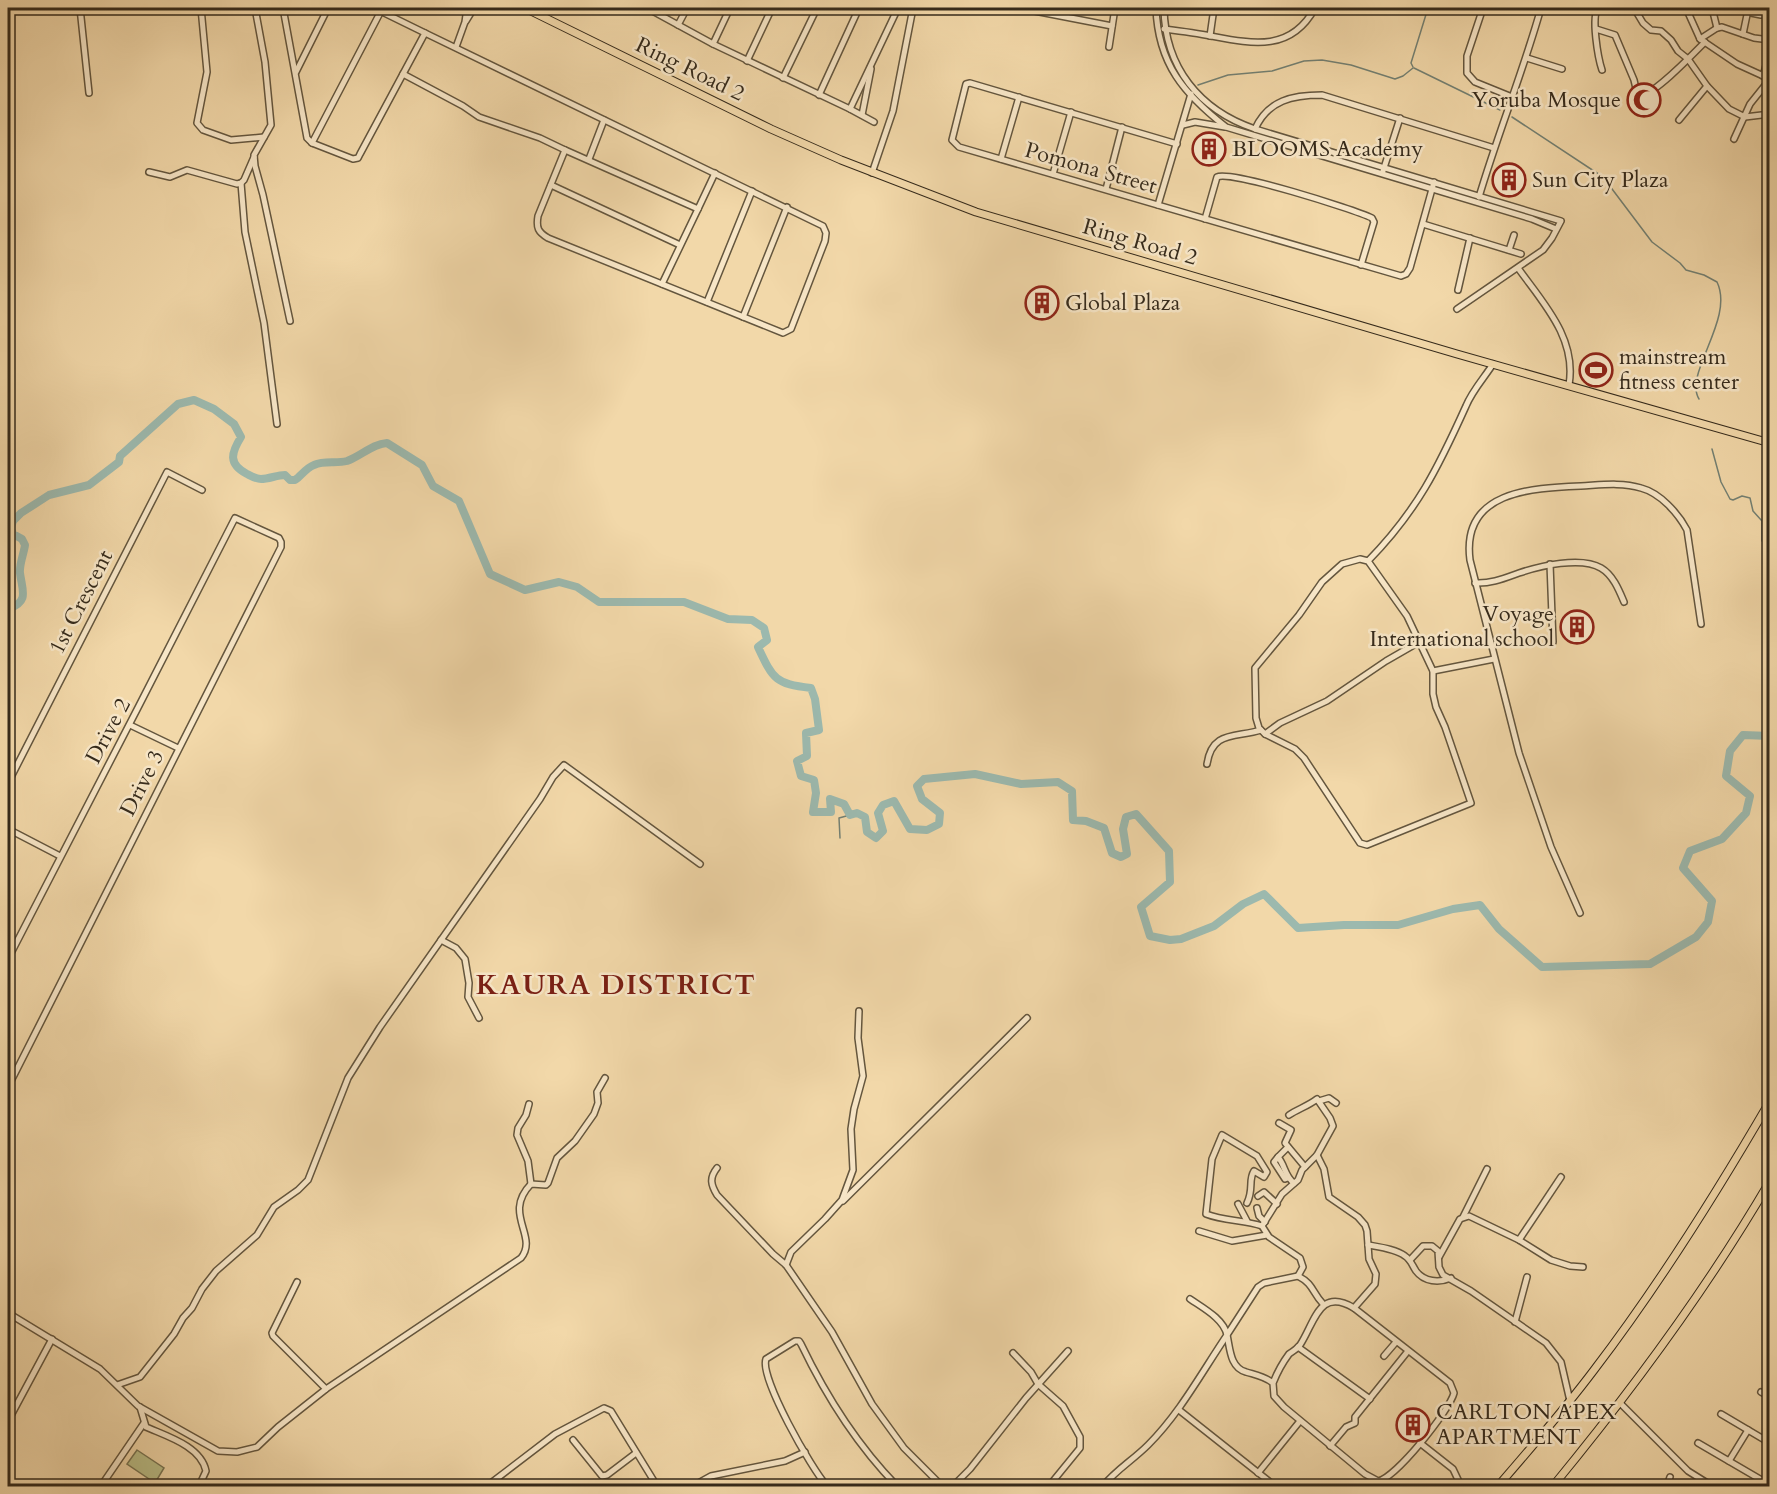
<svg xmlns="http://www.w3.org/2000/svg" width="1777" height="1494" font-family="Cardo,serif">
<style>
.green{fill:#babf88;stroke:#787452;stroke-width:1.5}
.lines{fill:none;stroke-linecap:round;stroke-linejoin:round}
.stream{stroke:#738073;stroke-width:1.5}
.river{stroke:#9cb9ae;stroke-width:8}
.minor-casing{stroke:#64563e;stroke-width:8}
.major-casing{stroke:#352a1b;stroke-width:9}
.minor{stroke:#f7e6c7;stroke-width:5}
.major{stroke:#f2d8a9;stroke-width:7}
.labels{text-anchor:middle;dominant-baseline:central;stroke-width:5;stroke-linejoin:round;paint-order:stroke}
.street-label{font-size:22px;fill:#352a1b;stroke:#f7e6c7}
.poi-label{font-size:22px;fill:#352a1b;stroke:#f7e6c7;text-anchor:start}
.district-label{font-size:28px;font-weight:bold;letter-spacing:1.5px;fill:#7a1f14;stroke:#f7e6c7}
</style>
<rect width="100%" height="100%" fill="#f2d8a9"/>
<filter id="stains"><feTurbulence type="fractalNoise" baseFrequency=".00333" numOctaves="4"/><feColorMatrix values="0 0 0 0 .2 0 0 0 0 .09 0 0 0 0 .02 0 0 0 .5 -.17"/></filter>
<radialGradient id="worn" r=".72"><stop offset=".6" stop-color="#630" stop-opacity="0"/><stop offset="1" stop-color="#630" stop-opacity=".3"/></radialGradient>
<path class="green" d="M137 1450 164 1468 155 1483 127 1464Z"/>
<g class="lines">
<g class="stream">
<path d="M1413 67 1411 63 1428 8"/>
<path d="M1414 68 1500 110"/>
<path d="M1198 85 1228 75 1272 71 1304 61 1322 60 1351 65 1395 79 1403 76 1413 68"/>
<path d="M1512 117 1603 177 1652 242 1680 263 1686 270 1704 275 1717 282C1735 319 1683 374 1699 399"/>
<path d="M1712 449 1721 482 1730 499 1733 500 1742 496 1750 498 1753 511 1762 521V541L1770 542"/>
<path d="M1770 577V580"/>
<path d="M840 838 839 818 850 815"/>
</g>
<path class="river" d="M8 609C30 602 22 590 20 573 19 565 24 553 25 545L22 539 13 534 11 528 13 521 21 513 49 495 89 485 119 462 120 456 178 404 194 400 214 409 234 424 241 437C231 453 228 464 247 474 251 476 256 479 261 479 269 479 277 475 285 475L290 480H295C301 476 306 468 314 465 325 460 336 464 347 461 361 456 372 444 387 443L422 465 433 486 459 501 490 574 525 590 559 582 577 587 599 602H684L728 619 752 620 764 628 767 640 758 647C773 679 775 684 811 688L815 699 819 730 806 733 807 756 797 761 801 776 814 780 816 793 813 812H831L830 799 844 804 850 815 857 813 865 817 867 832 876 838 883 831 878 813 883 805 894 801 910 829 927 830 939 824 940 813 922 799 917 786 924 779 975 774 1021 784 1058 782 1072 791 1073 820 1086 821 1104 828 1112 853 1121 857 1127 854 1123 829 1126 817 1136 814 1169 851 1170 882 1141 907 1150 936 1170 940 1181 939 1214 926 1243 904 1264 894 1298 928 1344 925H1398L1453 909 1480 905 1499 929 1542 967 1650 964 1696 937 1708 922 1712 901 1683 868 1690 851 1722 839 1746 813 1750 796 1726 776 1730 751 1743 735 1770 736"/>
<g class="minor-casing">
<g id="minor">
<path d="M80 8 89 93"/>
<path d="M201 8 207 72 197 123 203 130 231 140 264 137"/>
<path d="M255 8 265 62 271 125 254 155 255 166 263 195 290 321"/>
<path d="M283 8 307 138 312 143 353 159 358 158 360 154 425 33 374 8"/>
<path d="M647 8 713 44 850 109 874 122"/>
<path d="M1019 8 1112 26"/>
<path d="M1156 8C1158 64 1184 94 1226 127L1532 219 1556 229"/>
<path d="M1164 8C1165 67 1199 110 1255 129L1561 221 1552 238 1543 250 1457 309"/>
<path d="M1483 8 1467 56V73L1475 82 1512 97"/>
<path d="M1598 8C1591 17 1598 58 1602 70"/>
<path d="M1634 8 1643 23 1651 30 1661 31 1671 40 1678 51 1688 59 1707 86 1729 109 1745 117 1770 114"/>
<path d="M1686 8 1700 39 1737 64 1770 79"/>
<path d="M1712 8 1717 28"/>
<path d="M1745 8 1751 13 1761 15"/>
<path d="M466 21 474 8"/>
<path d="M678 25 687 8"/>
<path d="M1164 29C1180 31 1196 33 1211 36 1253 44 1291 52 1315 8"/>
<path d="M1596 29 1615 35 1634 80 1637 93 1641 96C1657 92 1692 55 1705 42"/>
<path d="M1743 34 1748 10"/>
<path d="M1210 36 1214 8"/>
<path d="M1700 39 1717 28 1722 27 1754 38 1770 40"/>
<path d="M713 44 730 8"/>
<path d="M456 47 465 22 467 8"/>
<path d="M1109 47 1115 8"/>
<path d="M1527 58 1562 69"/>
<path d="M747 61 772 8"/>
<path d="M296 72 328 8"/>
<path d="M403 74 463 106 479 117 540 138 565 150 538 216C536 228 538 232 548 238L783 333 791 329 825 241 826 233 823 226 425 33"/>
<path d="M1763 76 1770 51"/>
<path d="M783 78 817 8"/>
<path d="M819 95 859 8"/>
<path d="M850 109 898 8"/>
<path d="M862 115 871 69"/>
<path d="M1679 120 1707 86"/>
<path d="M1183 125 1195 122 1225 127"/>
<path d="M1255 129C1268 100 1293 95 1322 95L1494 148"/>
<path d="M1734 139 1750 104 1770 79"/>
<path d="M312 143 381 11"/>
<path d="M1177 144 970 83 966 84 952 140 959 147 1401 276 1406 274 1410 268 1434 182"/>
<path d="M565 150 698 209 715 173"/>
<path d="M589 159 604 120"/>
<path d="M1001 159 1019 97"/>
<path d="M1383 171 1400 118"/>
<path d="M149 172 170 177 187 170 237 184 241 183 244 180 254 157"/>
<path d="M872 173 893 111 913 8"/>
<path d="M1053 174 1071 112"/>
<path d="M241 183 245 232 264 323 277 424"/>
<path d="M551 185 680 245"/>
<path d="M1106 189 1122 127"/>
<path d="M1479 197C1498 133 1523 72 1541 8"/>
<path d="M1158 205 1191 94"/>
<path d="M1205 219 1217 177C1230 170 1353 209 1372 218L1374 222 1361 265"/>
<path d="M1423 224 1521 254"/>
<path d="M1509 250 1514 235"/>
<path d="M1518 268C1543 303 1577 338 1569 385"/>
<path d="M662 284 698 209"/>
<path d="M1458 290 1470 238"/>
<path d="M707 302 752 191"/>
<path d="M743 317 787 207"/>
<path d="M1360 559 1368 561 1407 616 1433 671V694L1436 707 1445 727 1471 803 1367 845 1360 843 1304 758 1295 749 1265 734 1259 728 1256 718 1255 668 1299 615 1322 582 1342 564Z"/>
<path d="M1368 561C1417 511 1438 468 1466 406 1472 391 1484 378 1493 364"/>
<path d="M1550 564 1553 642"/>
<path d="M1475 583C1491 584 1505 578 1519 573 1540 566 1581 556 1601 568 1613 575 1619 590 1624 602"/>
<path d="M1433 671 1494 659"/>
<path d="M130 725 178 748"/>
<path d="M1265 734 1280 723 1327 701 1386 661 1419 642"/>
<path d="M1207 764C1212 730 1236 738 1261 730"/>
<path d="M8 783 167 472 202 490"/>
<path d="M8 829 60 856"/>
<path d="M1580 913 1551 847 1519 753 1470 560C1461 491 1531 488 1581 486 1601 485 1621 482 1641 488 1660 493 1678 513 1687 530L1701 624"/>
<path d="M441 940 456 948 465 959 469 983 468 997 479 1018"/>
<path d="M8 959C84 813 160 665 235 518L279 538 281 542V547L8 1087"/>
<path d="M1319 1101 1329 1098 1336 1103"/>
<path d="M529 1104 526 1115 518 1128 517 1135 528 1161 531 1184"/>
<path d="M1279 1123 1291 1130 1285 1143 1305 1167"/>
<path d="M1288 1147 1278 1157C1285 1165 1285 1177 1294 1183"/>
<path d="M1317 1155 1324 1169 1329 1197 1358 1217 1365 1225 1367 1231 1369 1259 1376 1274 1375 1284 1354 1308"/>
<path d="M1278 1157 1274 1162 1285 1179 1288 1178"/>
<path d="M717 1168C709 1178 711 1185 717 1195L773 1254 786 1265 832 1332 872 1404 904 1448 942 1486"/>
<path d="M1258 1196 1264 1192 1277 1204"/>
<path d="M843 1201 1027 1018"/>
<path d="M1247 1203C1254 1189 1248 1180 1254 1171L1264 1177 1267 1172 1257 1156 1222 1135 1212 1159 1206 1214C1224 1221 1244 1220 1262 1226"/>
<path d="M1238 1204 1247 1221"/>
<path d="M1257 1208 1259 1216 1265 1222"/>
<path d="M1463 1217 1487 1169"/>
<path d="M1199 1231 1232 1241 1267 1235"/>
<path d="M1519 1240 1561 1177"/>
<path d="M1368 1245C1379 1247 1396 1249 1405 1256 1411 1260 1412 1265 1416 1271 1424 1282 1439 1283 1451 1278"/>
<path d="M1439 1257 1460 1219 1469 1216 1519 1240 1551 1260 1570 1266 1583 1267"/>
<path d="M1410 1260 1423 1246H1432L1438 1251 1439 1267 1443 1275 1471 1291 1546 1343 1561 1362 1570 1401"/>
<path d="M786 1265 791 1252 825 1219 842 1200 853 1170 851 1129 854 1109 863 1076 858 1038 859 1011"/>
<path d="M1298 1276C1315 1285 1311 1292 1324 1305"/>
<path d="M297 1282 272 1333 273 1336 326 1389"/>
<path d="M8 1313 100 1369 138 1406 218 1451 237 1452 257 1447 278 1427 326 1389 521 1258C539 1236 502 1214 531 1184L546 1185 548 1183 557 1158 575 1141 594 1114 598 1103 597 1092 605 1078"/>
<path d="M1515 1322 1527 1277"/>
<path d="M1298 1347 1370 1399"/>
<path d="M1013 1353 1031 1372 1038 1384 1063 1406 1080 1437V1448L1049 1486"/>
<path d="M1384 1356 1396 1342"/>
<path d="M1273 1383C1277 1373 1283 1362 1289 1354 1293 1351 1297 1349 1300 1345 1315 1322 1319 1287 1354 1308L1450 1383 1454 1393C1450 1410 1395 1479 1378 1481L1365 1474 1284 1407 1274 1396 1273 1383C1264 1376 1256 1375 1246 1372 1230 1368 1230 1348 1227 1335L1258 1287 1264 1283 1298 1276 1303 1267 1300 1258 1269 1237 1262 1226 1282 1194 1298 1180 1302 1170 1317 1155 1333 1126 1330 1118 1317 1099C1308 1106 1298 1109 1289 1115"/>
<path d="M117 1385 140 1377 174 1334 183 1318 192 1308 202 1289 216 1271 257 1235 274 1207 298 1190 308 1180 348 1078 380 1027 540 799 553 777 564 765 700 864"/>
<path d="M1761 1392 1770 1397"/>
<path d="M1620 1403 1688 1471 1712 1486"/>
<path d="M140 1407 146 1427C166 1436 201 1446 206 1471L199 1486"/>
<path d="M1179 1410 1275 1486"/>
<path d="M1721 1414 1770 1443"/>
<path d="M8 1421 52 1339"/>
<path d="M573 1440 602 1476 607 1475 636 1453"/>
<path d="M1420 1443 1453 1469 1461 1486"/>
<path d="M1698 1443 1770 1485"/>
<path d="M1330 1446 1346 1427 1355 1423V1417L1408 1351"/>
<path d="M1729 1461 1748 1430"/>
<path d="M1258 1473 1300 1421"/>
<path d="M101 1486 144 1423"/>
<path d="M487 1486 555 1434 604 1408 611 1411 657 1486"/>
<path d="M693 1486 711 1476 785 1461 805 1452"/>
<path d="M827 1486C812 1470 759 1377 766 1359L795 1341H799L801 1344C826 1396 857 1445 897 1486"/>
<path d="M953 1486 970 1469 1026 1398 1068 1351"/>
<path d="M1103 1486C1116 1470 1133 1460 1148 1445 1180 1413 1202 1372 1227 1335 1224 1319 1203 1308 1190 1299"/>
<path d="M1667 1486 1670 1477"/>
</g>
</g>
<g class="major-casing">
<g id="major">
<path d="M525 8 771 129 841 160 976 212 1457 354 1770 443"/>
<path d="M1498 1486C1531 1448 1564 1410 1594 1370 1659 1285 1716 1194 1770 1101"/>
<path d="M1553 1486C1632 1390 1707 1289 1770 1181"/>
</g>
</g>
<use href="#minor" class="minor"/>
<use href="#major" class="major"/>
</g>
<defs>
<g id="mosque-ring" transform="scale(1.725)"><circle r="9.5" fill="#f7e6c7" stroke="#8f2418" stroke-width="1.5"/><path d="M3.5-4.9A6 6 0 1 0 3.5 4.9A5 5 0 1 1 3.5-4.9Z" fill="#8f2418"/></g>
<g id="building-ring" transform="scale(1.725)"><circle r="9.5" fill="#f7e6c7" stroke="#8f2418" stroke-width="1.5"/><path d="M-4-6H4V6H1V3H-1V6H-4ZM-2.5-4.3h1.7v1.8h-1.7ZM.8-4.3h1.7v1.8H.8ZM-2.5-1h1.7V.8h-1.7ZM.8-1h1.7V.8H.8Z" fill="#8f2418"/></g>
<g id="stadium-ring" transform="scale(1.725)"><circle r="9.5" fill="#f7e6c7" stroke="#8f2418" stroke-width="1.5"/><path d="M0-5a6.5 5 0 1 0 0 10a6.5 5 0 1 0 0-10ZM-3.5-1.8h7v3.6h-7Z" fill="#8f2418"/></g>
</defs>
<g fill-rule="evenodd">
<use href="#mosque-ring" x="1644" y="100"/>
<use href="#building-ring" x="1209" y="149"/>
<use href="#building-ring" x="1509" y="180"/>
<use href="#building-ring" x="1042" y="303"/>
<use href="#stadium-ring" x="1596" y="370"/>
<use href="#building-ring" x="1577" y="627"/>
<use href="#building-ring" x="1413" y="1425"/>
</g>
<g class="labels">
<g class="street-label">
<text transform="translate(690 69) rotate(26)">Ring Road 2</text>
<text transform="translate(1091 168) rotate(16)">Pomona Street</text>
<text transform="translate(1140 242) rotate(16)">Ring Road 2</text>
<text transform="translate(81 602) rotate(-63)">1st Crescent</text>
<text transform="translate(108 731) rotate(-62)">Drive 2</text>
<text transform="translate(142 783) rotate(-63)">Drive 3</text>
</g>
<g class="poi-label">
<text x="1621" y="100" text-anchor="end">Yoruba Mosque</text>
<text x="1232" y="149">BLOOMS Academy</text>
<text x="1532" y="180">Sun City Plaza</text>
<text x="1065" y="303">Global Plaza</text>
<text x="1619" y="357">mainstream<tspan x="1619" dy="25">fitness center</tspan></text>
<text x="1554" y="614" text-anchor="end">Voyage<tspan x="1554" dy="25">International school</tspan></text>
<text x="1436" y="1412">CARLTON APEX<tspan x="1436" dy="25">APARTMENT</tspan></text>
</g>
<g class="district-label">
<text x="616" y="985">KAURA DISTRICT</text>
</g>
</g>
<rect width="1777" height="1494" fill="none" stroke="#f2d8a9" stroke-width="30"/>
<rect x="9" y="9" width="1759" height="1476" fill="none" stroke="#352a1b" stroke-width="3"/>
<rect x="15" y="15" width="1747" height="1464" fill="none" stroke="#352a1b" stroke-width="1.5"/>
<rect width="100%" height="100%" filter="url(#stains)"/>
<rect width="100%" height="100%" fill="url(#worn)"/>
</svg>
